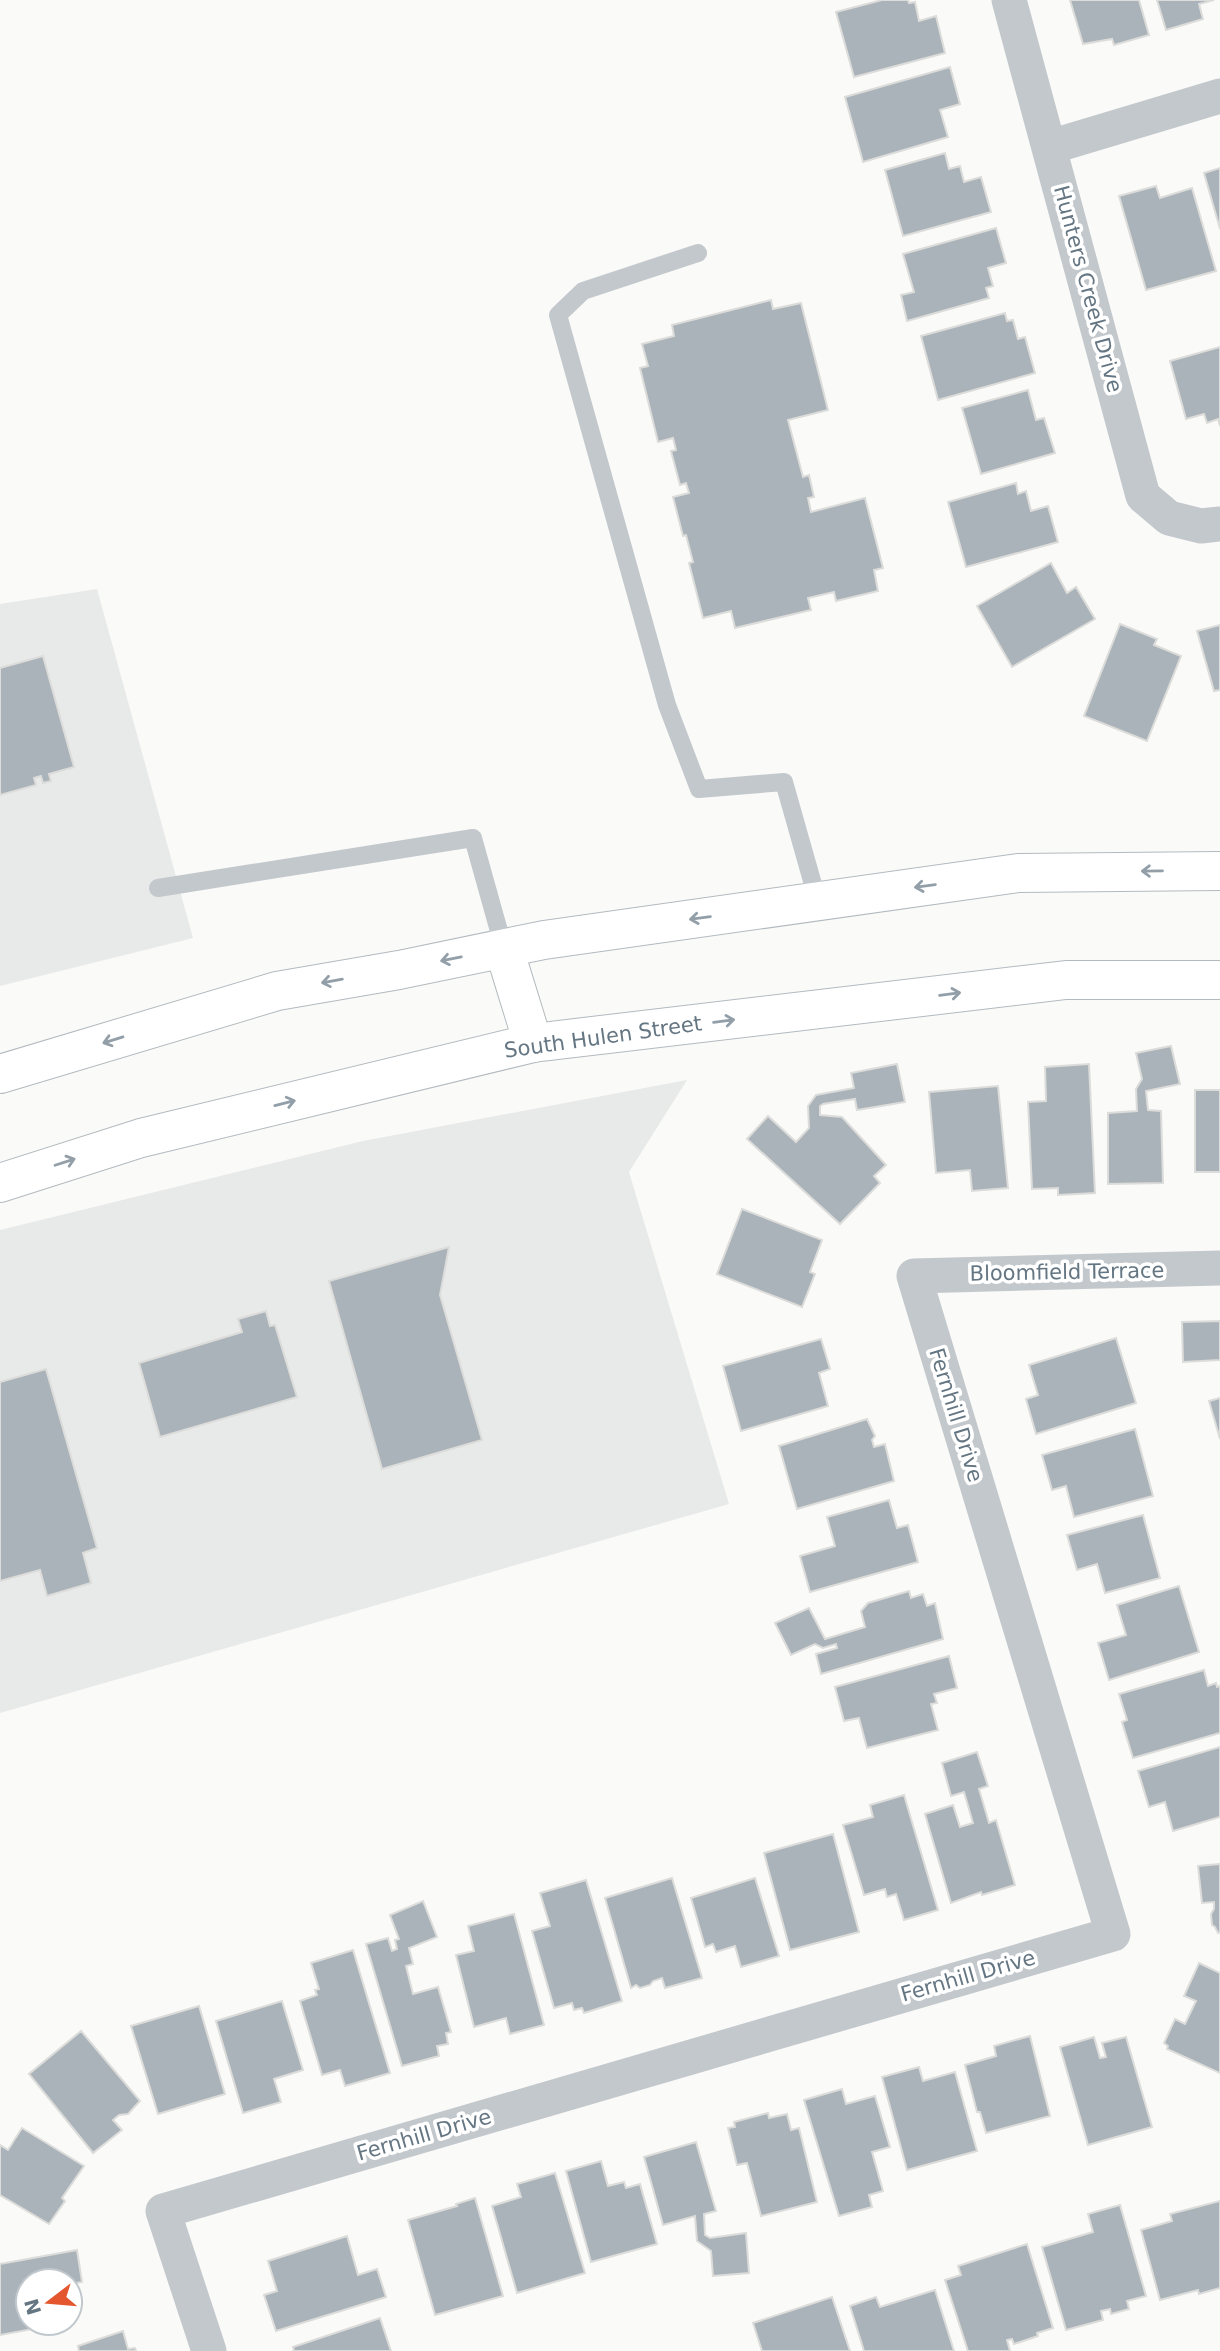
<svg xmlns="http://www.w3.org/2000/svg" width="1220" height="2351" font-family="'DejaVu Sans',sans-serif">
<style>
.built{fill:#e8e9e9}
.building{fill:#aab3b9;stroke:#dcdcda;stroke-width:2}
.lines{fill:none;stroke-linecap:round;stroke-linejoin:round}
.secondary-casing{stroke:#b3babf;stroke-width:40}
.lane{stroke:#c3c8cc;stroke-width:18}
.street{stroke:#c3c8cc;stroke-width:35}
.secondary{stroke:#fff;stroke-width:38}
.oneway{stroke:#939fa8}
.labels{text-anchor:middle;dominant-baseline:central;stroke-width:7;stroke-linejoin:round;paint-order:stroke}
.street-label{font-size:21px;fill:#657683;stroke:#fff}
</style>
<rect width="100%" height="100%" fill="#fafaf8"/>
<g class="built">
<path d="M97 589 193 938 0 986V604Z"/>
<path d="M687 1080 629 1172 729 1504 0 1713V1230L363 1141Z"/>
</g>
<g class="building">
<path d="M882 0H908L909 3 915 2 919 21 936 16 945 53 854 77 836 12Z"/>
<path d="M1070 0H1139L1149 35 1114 45 1112 39 1083 44Z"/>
<path d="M1157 0H1214L1199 4 1203 19 1166 30Z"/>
<path d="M950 67 960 104 940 110 948 137 863 162 845 97Z"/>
<path d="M945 153 949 169 960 166 964 182 981 177 991 212 903 236 885 170Z"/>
<path d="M1220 168V229L1204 173Z"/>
<path d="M1156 186 1160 198 1192 188 1216 271 1146 290 1119 196Z"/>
<path d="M996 228 1006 263 988 268 993 286 986 288 989 298 907 321 901 295 914 292 903 254Z"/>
<path d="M771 300 773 309 801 303 828 410 788 420 803 477 809 475 814 497 808 498 811 512 865 498 883 568 874 570 878 591 836 601 834 592 808 598 811 610 735 628 731 611 703 618 689 563 693 562 686 535 683 536 673 497 689 493 686 483 680 485 671 451 676 450 673 438 658 442 640 368 648 366 642 344 674 336 672 325Z"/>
<path d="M1005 313 1007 321 1013 320 1018 339 1025 337 1035 373 938 400 921 336Z"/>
<path d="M1220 347V426L1218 419 1207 423 1204 414 1186 419 1170 361Z"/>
<path d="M1028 390 1036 420 1044 418 1055 453 981 474 962 408Z"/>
<path d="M1016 483 1018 494 1026 491 1031 511 1048 506 1058 542 966 567 948 502Z"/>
<path d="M1051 563 1067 593 1076 587 1095 619 1012 667 977 606Z"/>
<path d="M1120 624 1157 639 1154 645 1181 656 1147 741 1084 716Z"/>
<path d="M1220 625V690L1214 691 1197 631Z"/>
<path d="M43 656 74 767 49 774 51 781 43 783 41 776 34 778 36 785 0 795V668Z"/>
<path d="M1171 1046 1180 1084 1146 1091 1148 1110 1161 1111 1163 1183 1108 1184V1113L1137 1111 1136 1089 1142 1079 1136 1053Z"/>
<path d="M897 1064 905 1102 857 1110 855 1099 823 1104 820 1106V1115L842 1117 886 1165 874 1176 880 1183 840 1224 747 1139 768 1116 796 1142 809 1128 808 1106 816 1095 854 1088 851 1073Z"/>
<path d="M1089 1064 1095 1193 1058 1195V1188L1032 1189 1028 1102 1046 1101 1045 1067Z"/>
<path d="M998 1086 1008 1188 972 1191 970 1170 936 1173 929 1092Z"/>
<rect x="1195" y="1090" width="25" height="82"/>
<path d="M742 1209 822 1240 810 1272 815 1274 802 1307 717 1274Z"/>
<path d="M449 1247 440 1295 482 1440 382 1469 329 1281Z"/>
<path d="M266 1311 270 1326 275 1325 297 1397 160 1437 139 1363 242 1332 238 1319Z"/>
<path d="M1220 1321V1360L1183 1362 1182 1322Z"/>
<path d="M1116 1338 1136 1403 1036 1434 1026 1399 1038 1395 1029 1365Z"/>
<path d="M821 1339 830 1369 819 1373 828 1406 741 1431 723 1366Z"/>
<path d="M46 1369 97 1548 83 1553 91 1583 47 1596 40 1570 0 1581V1382Z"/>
<path d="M1220 1398V1439L1209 1401Z"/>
<path d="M867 1419 875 1436 872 1440 874 1447 885 1444 894 1481 797 1509 779 1446Z"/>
<path d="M1135 1429 1153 1496 1074 1517 1066 1486 1052 1490 1042 1455Z"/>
<path d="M889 1500 897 1528 908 1525 918 1562 810 1592 800 1556 835 1546 827 1517Z"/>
<path d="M1143 1515 1160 1578 1105 1593 1097 1564 1077 1570 1067 1535Z"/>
<path d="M1179 1586 1199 1652 1109 1680 1098 1643 1126 1635 1117 1605Z"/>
<path d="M909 1591 911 1598 923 1594 927 1606 935 1603 943 1639 821 1674 816 1654 837 1648 836 1644 823 1648 815 1644 791 1655 775 1623 809 1608 825 1639 865 1627 861 1611 868 1603Z"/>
<path d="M949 1656 957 1688 934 1694 937 1703 931 1704 938 1730 867 1748 859 1718 844 1721 835 1687Z"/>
<path d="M1204 1670 1208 1686 1216 1683 1217 1687 1220 1686V1733L1133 1758 1122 1722 1127 1720 1119 1694Z"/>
<path d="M1220 1747V1817L1173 1831 1165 1802 1149 1807 1138 1771Z"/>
<path d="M977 1752 988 1786 979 1789 989 1823 996 1820 1015 1885 982 1895 981 1892 951 1903 925 1814 953 1805 960 1827 973 1823 964 1792 951 1796 942 1763Z"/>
<path d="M904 1795 938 1910 904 1920 896 1894 887 1897 885 1889 864 1895 843 1825 873 1817 870 1805Z"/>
<path d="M833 1834 859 1932 790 1950 764 1853Z"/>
<path d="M1220 1864V1932L1218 1933 1215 1927 1212 1925 1211 1914 1214 1909V1902L1202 1903 1198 1866Z"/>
<path d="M672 1878 702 1978 665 1988 662 1978 653 1981 650 1985 640 1988 636 1985 631 1988 605 1898Z"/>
<path d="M755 1878 779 1956 741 1967 735 1946 716 1952 713 1944 705 1947 691 1898Z"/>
<path d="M586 1880 622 2001 584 2013 582 2008 574 2010 572 2003 554 2008 532 1931 550 1926 540 1893Z"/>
<path d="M423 1901 437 1937 409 1948 413 1964 406 1966 413 1994 438 1987 451 2032 446 2033 448 2044 437 2046 439 2056 402 2066 366 1944 388 1938 392 1951 397 1949 395 1940 399 1939 390 1915Z"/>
<path d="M514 1914 544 2025 510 2034 506 2018 474 2027 456 1955 474 1951 468 1926Z"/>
<path d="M353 1950 390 2073 345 2086 340 2070 322 2075 300 2001 317 1995 315 1990 319 1989 311 1963Z"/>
<path d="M1199 1963 1220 1973V2073L1167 2049 1168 2046 1164 2043 1175 2019 1185 2024 1196 2001 1184 1996Z"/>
<path d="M282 2001 303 2070 274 2079 281 2102 243 2113 216 2021Z"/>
<path d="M199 2006 225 2094 158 2114 131 2026Z"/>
<path d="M81 2031 140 2101 128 2114 119 2115 113 2120 122 2130 93 2153 29 2074Z"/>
<path d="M1030 2036 1050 2116 986 2133 980 2112H977L965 2065 996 2056 994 2046Z"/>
<path d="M1094 2037 1100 2058 1106 2057 1102 2043 1126 2037 1152 2127 1088 2145 1060 2047Z"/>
<path d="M919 2067 923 2081 955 2072 977 2151 907 2170 882 2077Z"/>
<path d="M842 2089 846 2104 875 2096 890 2147 872 2152 883 2191 869 2195 872 2207 839 2216 804 2100Z"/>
<path d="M768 2113 769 2118 787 2114 791 2130 799 2128 817 2202 761 2216 747 2163 737 2165 728 2128 735 2127 734 2122Z"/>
<path d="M22 2128 84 2166 62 2198 65 2201 49 2224 0 2195V2145L8 2150Z"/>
<path d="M696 2142 716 2211 704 2214 705 2235 710 2238 746 2233 749 2273 713 2276 711 2251 697 2241 695 2216 663 2225 644 2157Z"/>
<path d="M601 2161 608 2186 624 2182 626 2188 640 2184 657 2244 591 2262 566 2171Z"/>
<path d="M555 2173 585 2273 517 2293 492 2206 521 2197 517 2184Z"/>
<path d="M475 2198 503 2296 435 2315 408 2220 457 2206 456 2204Z"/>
<path d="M1220 2201V2288L1199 2294 1198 2290 1160 2300 1141 2230 1172 2221 1170 2214Z"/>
<path d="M1120 2205 1146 2296 1127 2301 1129 2309 1111 2314 1110 2309 1101 2311 1103 2320 1066 2330 1042 2247 1093 2232 1088 2214Z"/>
<path d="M347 2236 358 2275 377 2269 386 2297 276 2331 264 2295 277 2291 268 2261Z"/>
<path d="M1027 2244 1053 2328 1037 2333 1038 2336 1014 2344 1012 2339 1007 2340 1010 2351H968L945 2280 961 2275 958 2266Z"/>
<path d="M77 2250 82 2282 70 2284V2281H28V2323H65L0 2335V2264Z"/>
<path d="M935 2290 954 2351H864L850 2306 876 2297 880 2307Z"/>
<path d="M832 2297 850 2351H762L753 2323Z"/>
<path d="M380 2318 391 2351H294L293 2347Z"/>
<path d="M123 2331 128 2349 135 2348 136 2351H79L78 2346Z"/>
</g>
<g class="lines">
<g class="secondary-casing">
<g id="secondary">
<path d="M504 949 533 1043"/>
<path d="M0 1074 277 991 399 970 544 940 1018 873 1220 871"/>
<path d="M0 1183 141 1138 533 1043 1066 980H1220"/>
</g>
</g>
<g class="lane">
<path d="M698 253 583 291 558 315 667 705 699 789 784 782 818 902"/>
<path d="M158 888 473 838 504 949"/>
</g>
<g class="street">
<path d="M1009 0 1143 496 1169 518 1201 526 1220 524"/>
<path d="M1050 147 1220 96"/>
<path d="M209 2351 163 2211 1113 1934 914 1276 1220 1268"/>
</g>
<use href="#secondary" class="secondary"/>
</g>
<defs><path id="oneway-shaft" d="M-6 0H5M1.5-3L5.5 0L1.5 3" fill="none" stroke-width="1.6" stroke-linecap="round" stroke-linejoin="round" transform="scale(1.75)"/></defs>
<g class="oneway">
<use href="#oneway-shaft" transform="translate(1152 871) rotate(179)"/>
<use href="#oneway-shaft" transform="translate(925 886) rotate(172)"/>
<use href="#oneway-shaft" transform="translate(700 918) rotate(172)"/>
<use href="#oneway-shaft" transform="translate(451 959) rotate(169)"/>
<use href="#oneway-shaft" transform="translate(332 981) rotate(170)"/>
<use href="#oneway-shaft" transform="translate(950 994) rotate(-7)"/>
<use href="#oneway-shaft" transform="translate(724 1021) rotate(-7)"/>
<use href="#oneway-shaft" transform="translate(113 1040) rotate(163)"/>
<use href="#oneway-shaft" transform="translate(285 1103) rotate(-14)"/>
<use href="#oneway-shaft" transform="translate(65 1162) rotate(-18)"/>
</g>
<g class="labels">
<g class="street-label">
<text transform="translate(1088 289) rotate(75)">Hunters Creek Drive</text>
<text transform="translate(603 1037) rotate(-8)">South Hulen Street</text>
<text transform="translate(1067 1272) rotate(-1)">Bloomfield Terrace</text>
<text transform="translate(956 1415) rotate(73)">Fernhill Drive</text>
<text transform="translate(968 1976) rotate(-16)">Fernhill Drive</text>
<text transform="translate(424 2135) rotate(-16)">Fernhill Drive</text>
</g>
</g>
<g transform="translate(49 2302) rotate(254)"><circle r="33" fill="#ffffff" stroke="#c1c8cd" stroke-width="2"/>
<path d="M0-5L12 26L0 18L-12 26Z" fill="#e4572e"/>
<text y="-10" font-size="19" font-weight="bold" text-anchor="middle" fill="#657683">N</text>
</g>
</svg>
